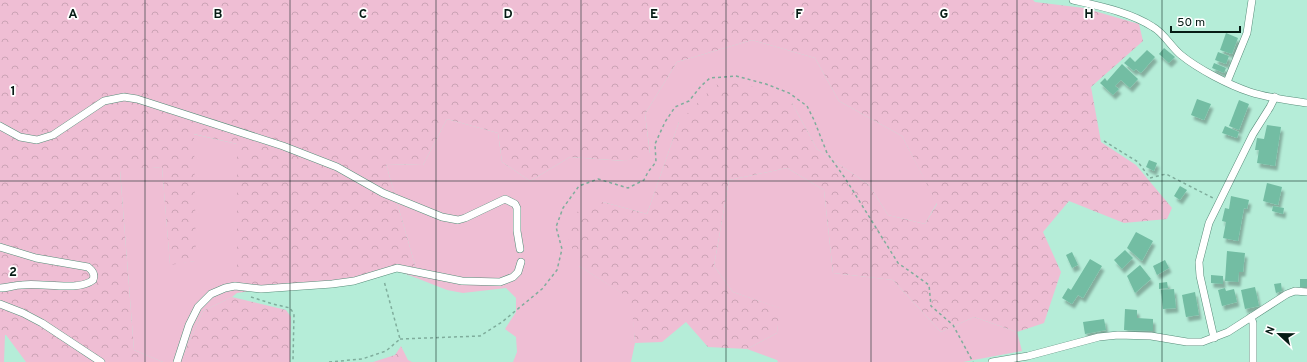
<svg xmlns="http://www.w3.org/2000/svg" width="1307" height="362" font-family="Overpass,sans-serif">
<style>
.green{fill:#efbed4}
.forest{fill:url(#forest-crowns)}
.building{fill:#73bda3;filter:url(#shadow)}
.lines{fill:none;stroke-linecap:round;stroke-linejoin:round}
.minor-casing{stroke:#588d7a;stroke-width:8}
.path{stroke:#7fad9c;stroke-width:1.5;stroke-dasharray:3 3;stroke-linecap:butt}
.minor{stroke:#fff;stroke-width:7}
.grid{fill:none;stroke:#061c15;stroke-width:1;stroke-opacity:0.55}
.grid-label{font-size:13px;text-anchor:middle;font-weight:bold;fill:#061c15;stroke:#fff;stroke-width:3.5;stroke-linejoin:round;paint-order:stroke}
</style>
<defs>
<pattern id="forest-crowns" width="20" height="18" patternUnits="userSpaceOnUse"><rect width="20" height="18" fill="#efbed4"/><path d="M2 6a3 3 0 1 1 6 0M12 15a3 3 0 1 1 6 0" fill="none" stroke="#cba3b5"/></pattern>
<filter id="shadow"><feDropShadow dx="2.5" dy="4.5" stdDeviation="1" flood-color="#0004"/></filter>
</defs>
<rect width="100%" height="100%" fill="#b5edd8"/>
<g class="green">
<path d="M752 40 815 58 839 101 902 136 937 203 925 224 888 215 869 185 817 149 792 103 679 122 647 214 603 202 579 266 632 299 635 343 631 362H513L517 352 516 337 505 329 516 312V298L506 288 463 293 447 290 419 279 386 164 423 165 447 119 498 133 502 162 530 181 570 157 624 161 650 153 645 114 677 62Z"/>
<path d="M193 134 237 144V293L232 297 203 311 180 362H163L134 350 120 170 162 167 170 264 195 261Z"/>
<path d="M787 168 824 190 833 273 893 280 941 332 974 317 1017 332 1022 351 963 362H778L777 360 747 349 777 333 779 308 733 292 714 266 729 180Z"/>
<path d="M0 335H5L4 362H0Z"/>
</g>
<g class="forest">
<path d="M0 0H1033L1035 2 1084 8 1139 24 1143 41 1091 87 1101 142 1136 165 1172 208 1167 219 1124 223 1069 201 1043 232 1061 272 1044 323 1017 332 974 317 941 332 893 280 833 273 824 190 787 168 729 180 714 266 733 292 780 308 777 333 747 349 708 347 686 322 662 342 635 343 631 299 579 266 566 232 577 212 603 202 647 214 679 122 715 85 741 82 792 103 817 149 869 185 888 215 925 224 937 204 902 136 839 101 815 58 752 40 677 62 645 114 650 154 625 161 570 157 530 181 502 162 498 133 447 119 423 165 386 164 419 279 392 269 342 282 293 284 237 293V144L194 134 196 261 170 265 162 167 120 171 134 350 163 362H26L6 335H0Z"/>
<path d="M232 297 286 310 291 317 290 362H180L203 311Z"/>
<path d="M401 346 408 360 412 362H373L395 355Z"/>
</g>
<g class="building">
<path d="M1226 33 1238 38 1232 54 1220 50Z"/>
<path d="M1164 48 1175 57 1169 63 1159 54Z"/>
<path d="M1147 50 1155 57 1141 73 1136 69 1134 71 1124 63 1130 57 1135 62Z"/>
<path d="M1218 52 1229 56 1226 64 1215 60Z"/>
<path d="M1214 63 1226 68 1224 73 1212 68Z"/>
<path d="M1122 64 1138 79 1130 88 1121 80 1115 86 1119 89 1113 95 1100 83 1105 78 1107 81Z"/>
<path d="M1197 99 1211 104 1204 120 1191 115Z"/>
<path d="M1239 100 1249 104 1239 130 1229 126Z"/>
<path d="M1267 125 1281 127 1275 166 1257 163 1259 150H1255L1257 138 1264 139Z"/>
<path d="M1225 126 1239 132 1237 138 1222 133Z"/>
<path d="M1149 160 1157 163 1154 171 1146 167Z"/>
<path d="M1267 183 1282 187 1278 205 1263 201Z"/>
<path d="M1180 186 1187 190 1180 200 1174 196Z"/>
<path d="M1231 196 1249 200 1247 209 1244 208 1238 241 1223 238 1226 222 1222 221 1225 208 1229 209Z"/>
<path d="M1273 206 1284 208 1283 214 1272 211Z"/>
<path d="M1136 232 1153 241 1142 261 1127 248Z"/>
<path d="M1125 250 1133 258 1122 269 1114 260Z"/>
<path d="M1227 251 1245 253 1243 272H1239L1238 282 1225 281Z"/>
<path d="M1072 252 1078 265 1072 268 1066 255Z"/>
<path d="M1090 259 1102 266 1083 298 1078 295 1072 304 1062 298 1068 288 1071 290Z"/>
<path d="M1165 260 1169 268 1157 275 1153 266Z"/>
<path d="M1140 265 1151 279 1135 293 1127 276Z"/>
<path d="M1211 275 1223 276V284L1211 283Z"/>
<rect x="1300" y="279" width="7" height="8"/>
<path d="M1167 282 1168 288 1159 289V283Z"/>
<path d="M1281 283 1282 291 1276 293 1274 284Z"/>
<path d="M1255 287 1259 306 1245 309 1241 290Z"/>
<path d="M1225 288 1226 291 1234 289 1237 302 1222 306 1218 290Z"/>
<path d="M1174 289 1176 308 1163 309 1161 290Z"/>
<path d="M1195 292 1199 315 1186 317 1182 295Z"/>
<path d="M1125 309 1137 310V318L1153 319V331L1124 330Z"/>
<path d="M1104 319 1106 330 1085 334 1083 322Z"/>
</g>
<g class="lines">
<g class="minor-casing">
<g id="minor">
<path d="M1073 0C1099 6 1130 12 1153 27 1164 33 1171 47 1181 55 1198 69 1229 85 1250 92 1268 98 1288 100 1307 103"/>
<path d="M1227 82 1247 33 1252 0"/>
<path d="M0 126 20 137 37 140 53 135 104 101 124 97 137 99 283 146 337 167 383 193 442 217 458 220 465 218 505 199 515 204 517 208V231L520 249"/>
<path d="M0 247 36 258 88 267C93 271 95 274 93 280 78 292 41 282 22 285 14 285 8 288 0 288"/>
<path d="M0 304 23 313 42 323 101 362"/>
<path d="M1251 317 1253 323V362"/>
<path d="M1214 338 1200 276 1199 262 1209 223 1253 134 1270 107 1275 97"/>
<path d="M177 362 189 325 198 307 211 294 225 288 235 286 261 289 332 284 354 281 397 268 462 281 500 282 513 277 518 272 521 262"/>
<path d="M992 362 1028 356 1099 337 1118 335 1151 336 1187 342H1202L1228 332 1287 294 1295 291 1307 292"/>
</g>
</g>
<g class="path">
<path d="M1104 141 1138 162 1150 178 1166 174 1213 198"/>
<path d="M251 297 273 304 290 308 294 314 293 360 294 362"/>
<path d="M400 339 480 336 502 322 542 289 557 270 562 249 556 227 563 208 579 186 598 179 628 188 644 180 648 172 656 162 655 144 665 122 675 107 689 101 701 86 710 78 736 76 766 84 789 93 807 106 814 120 827 153 845 178 898 263 929 285 931 306 953 325 973 362"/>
<path d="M329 362 362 359 386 351 400 339 384 281"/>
</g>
<use href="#minor" class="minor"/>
</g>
<path class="grid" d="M145 0V362M290 0V362M436 0V362M581 0V362M726 0V362M871 0V362M1017 0V362M1162 0V362M0 181H1307"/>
<g class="grid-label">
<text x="73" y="18">A</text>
<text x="218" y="18">B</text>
<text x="363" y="18">C</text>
<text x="508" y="18">D</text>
<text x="654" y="18">E</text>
<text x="799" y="18">F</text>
<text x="944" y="18">G</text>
<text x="1089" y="18">H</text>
<text x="13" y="95">1</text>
<text x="13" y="276">2</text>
</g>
<g transform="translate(1279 334) rotate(292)" stroke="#ffffff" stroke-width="3" paint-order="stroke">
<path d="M0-3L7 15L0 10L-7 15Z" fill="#061c15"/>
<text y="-6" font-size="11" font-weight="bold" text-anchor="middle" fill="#061c15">N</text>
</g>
<path d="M1171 26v6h69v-6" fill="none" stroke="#061c15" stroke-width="2"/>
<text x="1177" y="26" font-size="12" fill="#061c15" stroke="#ffffff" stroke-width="3" paint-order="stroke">50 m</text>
</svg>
